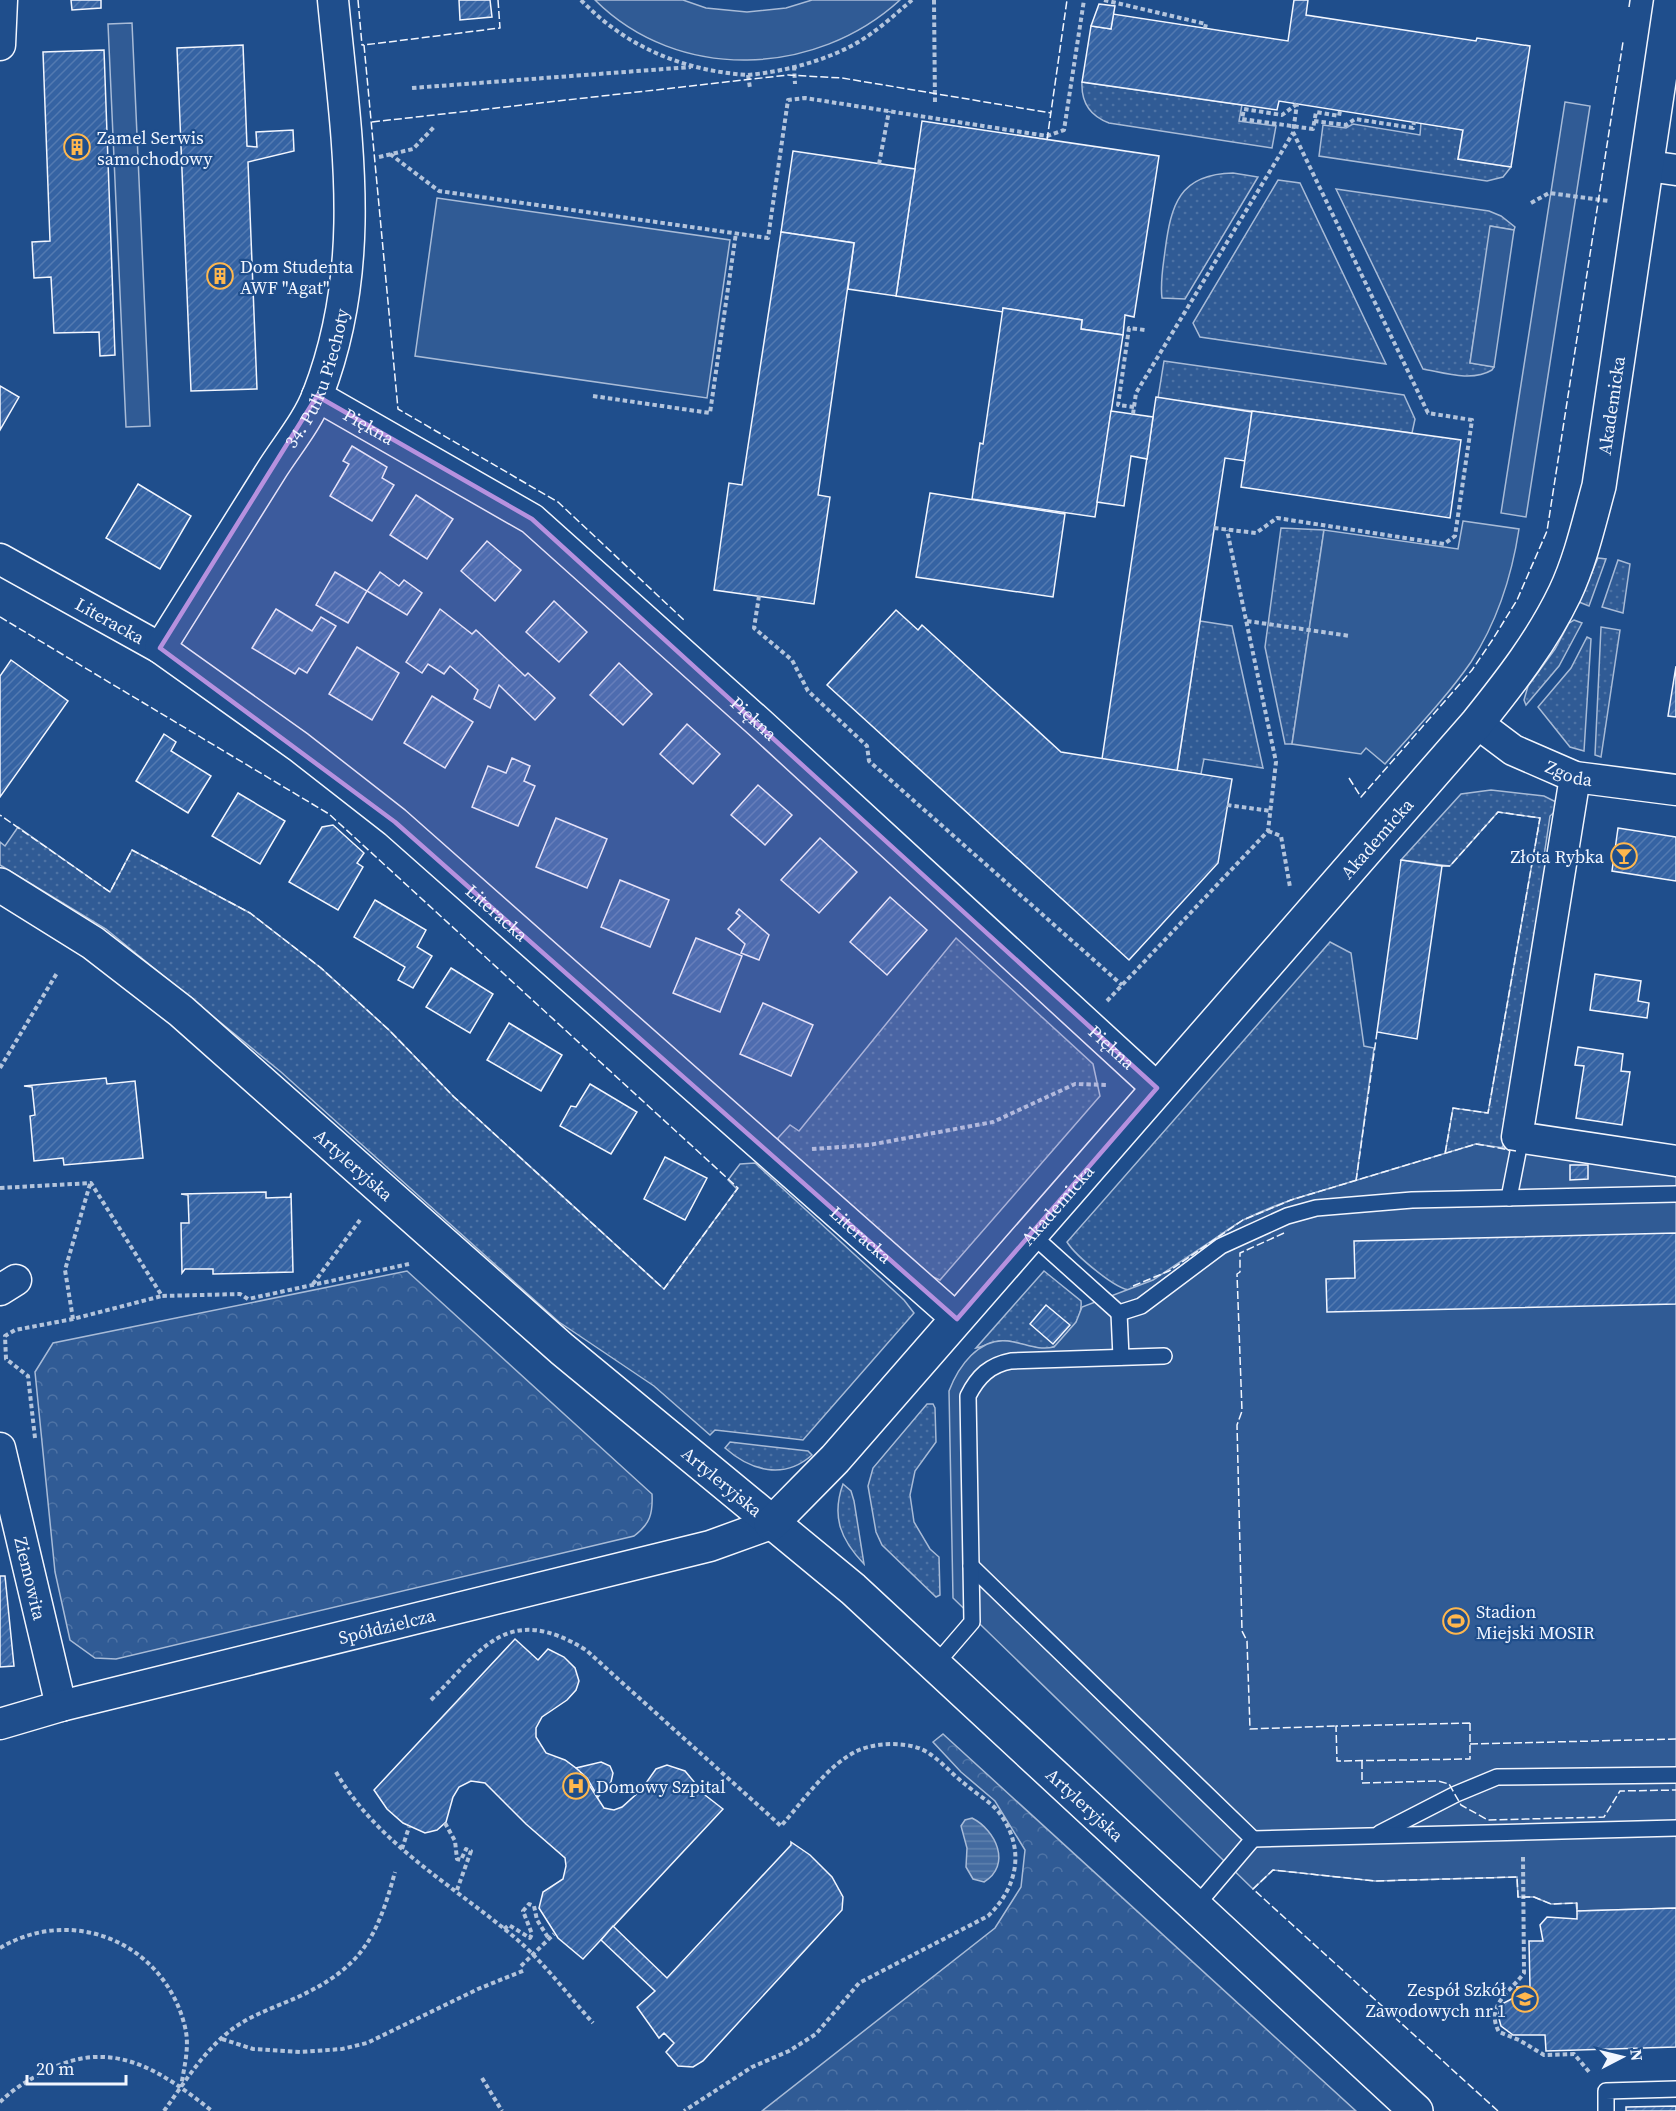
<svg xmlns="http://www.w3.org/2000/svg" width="1676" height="2111" font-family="'Source Serif 4',serif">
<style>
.grass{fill:url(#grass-dots);stroke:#a8bbd7;stroke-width:1.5}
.forest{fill:url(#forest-crowns);stroke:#a8bbd7;stroke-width:1.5}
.pitch{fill:#305b95;stroke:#a8bbd7;stroke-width:1.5}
.water{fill:url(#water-rules);stroke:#a8bbd7;stroke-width:1.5}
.building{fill:url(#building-hatch);stroke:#f2f6ff;stroke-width:1.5}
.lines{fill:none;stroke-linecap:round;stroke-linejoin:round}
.lane-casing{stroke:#f2f6ff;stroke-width:18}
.street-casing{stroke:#f2f6ff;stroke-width:33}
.secondary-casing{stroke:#f2f6ff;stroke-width:36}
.path{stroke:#b3c4dc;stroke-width:4;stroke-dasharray:4.5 3;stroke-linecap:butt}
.lane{stroke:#1f4e8c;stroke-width:15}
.street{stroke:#1f4e8c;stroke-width:30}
.secondary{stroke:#1f4e8c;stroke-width:33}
.fence{stroke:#f2f6ff;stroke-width:1.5;stroke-dasharray:8 3;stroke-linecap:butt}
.marked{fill:#b691df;fill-opacity:0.2;stroke:#b691df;stroke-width:4.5;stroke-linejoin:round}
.labels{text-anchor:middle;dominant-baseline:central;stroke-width:4.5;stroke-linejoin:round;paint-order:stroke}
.poi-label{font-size:18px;fill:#f2f6ff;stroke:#1f4e8c;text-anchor:start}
.street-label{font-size:18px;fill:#f2f6ff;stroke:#1f4e8c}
</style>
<defs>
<pattern id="grass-dots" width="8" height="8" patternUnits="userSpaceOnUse" patternTransform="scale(1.5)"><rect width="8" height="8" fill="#305b95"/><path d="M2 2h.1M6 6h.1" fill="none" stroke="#4e73a5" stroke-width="1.8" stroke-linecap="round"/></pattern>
<pattern id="forest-crowns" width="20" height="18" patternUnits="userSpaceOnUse" patternTransform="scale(1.5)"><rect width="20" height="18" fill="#305b95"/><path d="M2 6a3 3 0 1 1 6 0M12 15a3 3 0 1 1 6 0" fill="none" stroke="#4e73a5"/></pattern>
<pattern id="water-rules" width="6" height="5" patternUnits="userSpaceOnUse" patternTransform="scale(1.5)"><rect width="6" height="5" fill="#446ba0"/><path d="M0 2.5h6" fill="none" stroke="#5f81ae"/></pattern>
<pattern id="building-hatch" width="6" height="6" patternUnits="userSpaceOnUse" patternTransform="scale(1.5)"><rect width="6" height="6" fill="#3563a3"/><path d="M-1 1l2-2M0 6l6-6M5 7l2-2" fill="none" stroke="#537ab1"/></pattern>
</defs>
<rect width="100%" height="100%" fill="#1f4e8c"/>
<g class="grass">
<path d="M1082 82 1242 105 1239 121 1276 126 1272 148 1109 123C1090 116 1081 102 1082 82Z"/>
<path d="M1421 123 1463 130 1458 159 1511 167 1503 177 1487 181 1319 156 1323 125 1346 128 1353 124 1420 135Z"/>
<path d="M1233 173 1258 177 1185 299 1162 298C1160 282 1163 267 1165 251 1171 205 1179 174 1233 173Z"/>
<path d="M1278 180 1300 183 1386 364 1200 337 1193 323Z"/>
<path d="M1336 189 1489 211 1501 216 1515 227 1514 230 1491 226 1470 363 1494 367 1492 370C1472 382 1445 373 1423 369Z"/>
<path d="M1164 361 1404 395 1415 419 1412 433 1158 398Z"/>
<path d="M1281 528 1324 530 1292 744H1285L1265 647Z"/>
<path d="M1598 558 1606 559 1589 606 1579 602Z"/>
<path d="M1618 560 1630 564 1623 613 1602 607Z"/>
<path d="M1574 620 1582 623 1559 666 1526 705 1524 700 1528 686 1555 649 1569 623Z"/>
<path d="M1200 621 1232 626 1263 768 1204 759 1201 774 1177 771Z"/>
<path d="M1601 627 1620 630 1601 757 1595 755Z"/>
<path d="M1587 637 1591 639 1584 751 1570 747 1538 707 1571 668Z"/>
<path d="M1491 790 1544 796 1562 805 1550 816 1544 856 1554 871 1506 1141 1501 1149 1476 1144 1445 1154 1453 1108 1488 1113 1540 818 1498 812 1450 866 1401 860 1461 794Z"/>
<path d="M18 827 110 892 132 850 250 913 321 968 389 1030 454 1097 664 1289 737 1189 728 1180 740 1164 755 1163 904 1300 914 1313 803 1440 715 1430 710 1435 654 1386 559 1322 281 1072 106 929 0 865V842L5 846Z"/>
<path d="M956 938 1093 1064 1100 1096 940 1280 924 1273 780 1146 778 1138 790 1125 799 1131Z"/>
<path d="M1330 942 1351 953 1364 1046 1374 1048 1356 1181C1318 1192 1279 1201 1244 1220 1208 1238 1171 1282 1132 1290 1118 1292 1075 1255 1067 1242Z"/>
<path d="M1044 1271 1081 1301C1083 1319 1064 1348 1044 1349 1032 1350 1020 1342 1008 1341 995 1339 987 1346 976 1348Z"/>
<path d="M927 1404H933L935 1408 936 1442 915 1471 910 1495 914 1522 930 1549 939 1557 940 1595 936 1597 882 1545 876 1532 868 1486 873 1468Z"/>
<path d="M730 1442 808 1451 812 1455C784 1480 751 1471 725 1448Z"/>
<path d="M843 1484 851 1491 854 1501 864 1564C841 1540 831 1517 843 1484Z"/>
</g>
<g class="forest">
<path d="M407 1271 652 1494C653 1514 650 1524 634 1536L116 1659 95 1658 70 1640 55 1572 35 1372 53 1343Z"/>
<path d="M943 1734 1356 2111H762L995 1928 1021 1887 1025 1850 995 1801 961 1772 933 1742Z"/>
</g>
<g class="pitch">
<path d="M595 0H683L706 8 747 12 786 8 812 0H900C816 77 678 83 595 0Z"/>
<path d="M132 23 150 426 126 427 108 24Z"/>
<path d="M1565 102 1590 106 1526 517 1501 513Z"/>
<path d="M437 198 730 240 707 398 415 356Z"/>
<path d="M1490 226 1514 230 1494 367 1470 363Z"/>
<path d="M1463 521 1519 529C1512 575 1497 622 1471 662 1446 698 1414 731 1385 764L1366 748 1361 754 1292 744 1324 530 1458 549Z"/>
<path d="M1476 1144 1676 1172V1908L1577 1911 1576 1903 1551 1904 1534 1897H1518L1517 1877 1375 1881 1273 1870 1253 1889 953 1598 949 1391C958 1367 979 1337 1008 1341 1025 1343 1037 1351 1054 1347L1076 1322 1082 1307 1153 1280 1243 1220 1291 1200Z"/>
</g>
<path class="water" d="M972 1818C996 1830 1012 1865 984 1882L973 1879 966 1867 967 1848 961 1826 965 1820Z"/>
<g class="building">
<path d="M71 0H101V8L72 10Z"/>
<path d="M459 0H490L492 17 460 20Z"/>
<path d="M1294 0H1308L1306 15 1476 41 1477 38 1530 46 1511 167 1458 159 1463 130 1279 101 1277 110 1082 82 1091 26 1111 29 1113 14 1288 41Z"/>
<path d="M1099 4 1115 6 1111 29 1091 26Z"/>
<path d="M243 45 247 146 257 147 256 132 293 130 294 151 248 162 257 389 191 391 177 48Z"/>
<path d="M104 50 115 355 100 356 99 332 54 333 51 277 34 278 32 242 50 241 43 52Z"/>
<path d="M922 121 1159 156 1134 317 1125 315 1123 335 1081 329 1082 320 1003 308V312L896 296Z"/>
<path d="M793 151 915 169 896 296 848 289 854 243 781 232Z"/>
<path d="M781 232 854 243 818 495 830 497 814 604 714 590 729 483 742 485Z"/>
<path d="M1003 308 1082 320 1081 329 1123 335 1095 517 972 499 980 443 983 444Z"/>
<path d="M0 386 19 397 0 430Z"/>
<path d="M1156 397 1252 412 1245 461 1225 458 1177 771 1102 759Z"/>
<path d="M1111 411 1153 417 1147 459 1131 456 1124 506 1097 502Z"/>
<path d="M1252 411 1461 440 1450 518 1241 487Z"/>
<path d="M352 446 387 467 382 478 394 485 372 521 330 496 349 464 343 461Z"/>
<path d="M138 484 191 516 160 569 106 538Z"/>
<path d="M930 493 1065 514 1053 597 916 577Z"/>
<path d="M416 495 453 519 427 559 390 535Z"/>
<path d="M487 541 521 570 495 601 461 571Z"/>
<path d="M335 572 367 591 348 623 316 605Z"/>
<path d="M380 572 399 586 404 580 422 593 407 615 367 591Z"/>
<path d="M554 601 587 632 559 662 526 632Z"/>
<path d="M276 609 312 631 321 617 336 626 307 673 299 668 295 674 252 648Z"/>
<path d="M440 609 472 634 476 630 525 676 528 673 555 698 535 720 499 685 490 708 474 699 478 690 450 666 444 674 428 664 422 673 406 662Z"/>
<path d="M896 610 918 630 922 625 1061 752 1232 779 1218 863 1129 960 827 685Z"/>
<path d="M357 647 399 673 372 720 329 694Z"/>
<path d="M11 660 68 701 0 797V676Z"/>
<path d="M619 663 652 694 623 725 590 695Z"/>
<path d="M1676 666V717L1668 716Z"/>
<path d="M432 696 473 722 445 768 404 743Z"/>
<path d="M687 724 720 754 693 784 660 754Z"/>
<path d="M164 734 176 742 171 751 211 776 188 813 136 781Z"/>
<path d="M512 758 530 766 524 781 535 786 518 826 472 807 488 766 506 773Z"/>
<path d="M758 785 792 815 765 845 731 815Z"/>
<path d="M238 793 285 821 260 864 212 836Z"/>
<path d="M556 818 607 839 587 888 536 867Z"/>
<path d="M333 825 364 853 357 863 363 867 338 910 289 882 322 827Z"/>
<path d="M1618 828 1676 837V881L1612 871Z"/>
<path d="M820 838 857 872 819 913 781 880Z"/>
<path d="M1401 860 1442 866 1417 1039 1377 1032Z"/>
<path d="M620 880 669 900 650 947 601 927Z"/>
<path d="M890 897 927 930 887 975 850 942Z"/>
<path d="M375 900 426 930 417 947 432 956 413 988 398 980 405 967 354 937Z"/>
<path d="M739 909 769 935 759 960 741 953 745 944 728 929 740 916 736 913Z"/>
<path d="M696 938 742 956 720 1012 673 993Z"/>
<path d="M451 968 493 994 470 1033 426 1007Z"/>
<path d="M1595 974 1641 981 1638 1001 1649 1003 1647 1018 1590 1010Z"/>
<path d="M763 1003 813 1025 791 1076 740 1054Z"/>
<path d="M509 1023 562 1055 541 1091 487 1060Z"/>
<path d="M1578 1047 1623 1054 1621 1071 1630 1072 1622 1125 1576 1118 1584 1066 1575 1065Z"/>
<path d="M106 1078 107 1084 135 1081 143 1158 64 1165 63 1158 34 1161 30 1116 35 1115 32 1087 24 1086Z"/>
<path d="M590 1084 637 1112 611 1154 560 1126 571 1106 576 1107Z"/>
<path d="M665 1157 707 1178 685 1220 644 1199Z"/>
<path d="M1570 1165H1588V1179L1570 1180Z"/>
<path d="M266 1192V1198L290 1197 291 1193 293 1272 213 1274V1269H185L182 1273 181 1223H189L188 1195 181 1194Z"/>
<path d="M1676 1233V1304L1327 1312 1326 1279 1355 1278 1354 1241Z"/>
<path d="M1046 1305 1070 1325 1053 1344 1030 1324Z"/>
<path d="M0 1576H5L14 1666 0 1667Z"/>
<path d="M515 1639 538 1660 548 1649 564 1657 575 1668 579 1681 576 1690 567 1700 542 1717 536 1728V1737L546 1753 565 1760 580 1771 604 1808 614 1810 622 1807 641 1790 656 1769 667 1765 685 1771 705 1795 723 1809 583 1959 558 1938 539 1908 543 1892 563 1879 566 1866 565 1858 526 1824 485 1783 471 1781 459 1787 453 1797 446 1822 437 1830 425 1833 403 1823 387 1809 374 1790Z"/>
<path d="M601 1762 610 1766 613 1773 611 1782 598 1797 587 1778 576 1768Z"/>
<path d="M791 1842 810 1855 832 1877 843 1897 842 1910 703 2061 693 2067 678 2066 666 2052 674 2043 664 2033 659 2038 637 2007 655 1991 601 1940 613 1926 667 1978 791 1845Z"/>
<path d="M1676 1908V2047L1546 2051 1545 2035H1513L1501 2026 1498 2015 1502 2004 1517 1996V1987H1530L1529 1941H1543L1540 1925 1547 1917 1577 1919V1911Z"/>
<path d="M1676 2106V2111H1626V2107Z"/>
</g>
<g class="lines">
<g class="lane-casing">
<g id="lane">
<path d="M1509 1198 1518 1152 1517 1137"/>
<path d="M1031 1234 1119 1313 1141 1306 1221 1246 1287 1216 1316 1208 1412 1200 1676 1194"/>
<path d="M1119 1313 1121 1357"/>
<path d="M971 1566 1253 1839 1196 1906"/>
<path d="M935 1665 972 1622 968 1396C978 1376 990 1365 1011 1361L1164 1356"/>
<path d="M1380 1833 1456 1794 1497 1777 1676 1775"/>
<path d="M1253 1839 1676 1828"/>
<path d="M1606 2111V2091L1676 2089"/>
</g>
</g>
<g class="street-casing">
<g id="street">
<path d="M0 45 2 0"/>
<path d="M1648 166 1676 170"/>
<path id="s1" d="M317 396 532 519 762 725 1157 1088"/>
<path id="s2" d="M0 559 160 648 299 747 395 822 957 1319"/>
<path id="s3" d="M160 648C197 589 234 530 271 471 286 447 308 421 318 394 369 262 346 136 333 0"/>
<path id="s4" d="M1477 723 1513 750 1575 777 1676 790"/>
<path d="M1575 777 1517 1137 1676 1161"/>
<path d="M0 1290 16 1280"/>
<path id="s5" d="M0 1448 61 1706"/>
<path id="s6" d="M0 1724 61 1706 710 1546 771 1524"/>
</g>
</g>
<g class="secondary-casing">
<g id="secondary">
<path id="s7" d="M0 885 93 943 181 1011 562 1349 853 1589 1416 2111"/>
<path id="s8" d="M771 1524 835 1459 1477 723C1510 682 1542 641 1565 593 1581 559 1589 522 1599 486L1671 0"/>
</g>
</g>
<g class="path">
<path d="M581 0C626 47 684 71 748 75L750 88"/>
<path d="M934 0 935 104"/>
<path d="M1104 0 1206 24 1205 28"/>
<path d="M794 66 795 84"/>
<path d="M748 75C789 71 838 58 872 33 886 23 899 11 912 0"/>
<path d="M412 88 691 67"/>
<path d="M1297 104 1282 115 1244 109 1242 119 1313 129 1316 112 1339 116 1340 111"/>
<path d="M1314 121 1346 125 1355 119 1413 128 1414 122"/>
<path d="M390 154 439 191 768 238 788 100 805 98 1047 136 1064 130 1084 0"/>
<path d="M379 157 413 149 434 127"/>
<path d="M879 164 889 111"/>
<path d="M1531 203 1549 193 1609 201"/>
<path d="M593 396 710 413 736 233"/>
<path d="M1134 407 1118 405 1129 328 1145 330"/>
<path d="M1133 414 1136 393 1293 133"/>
<path d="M1214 528 1256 533 1277 518 1444 544 1455 536 1472 420 1428 413 1293 132 1297 104"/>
<path d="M759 596 754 628 792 660 808 691 867 746 869 761 1122 985"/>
<path d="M1247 621 1350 636"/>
<path d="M1227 805 1271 811"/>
<path d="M1268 831 1281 836 1290 887"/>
<path d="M1107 1001 1268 831 1276 762 1227 530"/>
<path d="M0 1068 57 973"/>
<path d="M812 1149 869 1145 993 1122 1075 1084 1106 1085"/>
<path d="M90 1184 65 1270 73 1319 162 1296"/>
<path d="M0 1188 91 1183 162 1296 240 1294 248 1299 409 1264"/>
<path d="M313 1284 360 1220"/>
<path d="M35 1438 28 1376 6 1359 5 1336 15 1330 73 1319"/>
<path d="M431 1700C483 1648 508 1602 586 1650L781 1826C804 1800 828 1764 859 1750 878 1742 913 1741 930 1754 943 1763 953 1775 965 1784 975 1793 988 1800 997 1810 1026 1846 1019 1886 988 1916L859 1983 816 2034 789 2051 752 2067 684 2111"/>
<path d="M336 1772C377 1843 451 1884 513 1936 543 1961 567 1994 593 2023"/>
<path d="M445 1823 455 1841 457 1859 461 1860 466 1849 471 1851 457 1890"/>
<path d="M402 1849 409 1827"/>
<path d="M1523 1857 1524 1973C1509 1993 1485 2006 1499 2032L1519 2040 1544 2055 1574 2054 1590 2073"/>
<path d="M504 1929 509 1925 530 1938 532 1934 523 1911 529 1904 534 1906 537 1920 549 1939"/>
<path d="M0 1948C74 1904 165 1944 185 2027 190 2047 184 2067 181 2087"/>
<path d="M521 1966 554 1934"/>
<path d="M222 2039 253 2049 300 2052 342 2049 367 2043 478 1989 525 1970"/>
<path d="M482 2078 502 2111"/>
<path d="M0 2102C13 2089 30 2079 46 2071 112 2037 160 2070 212 2111"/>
<path d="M164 2111C187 2079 209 2042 243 2022 260 2012 280 2005 298 1997 362 1967 377 1938 395 1872"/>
</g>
<use href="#lane" class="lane"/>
<use href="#street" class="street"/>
<use href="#secondary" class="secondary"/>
<g class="fence">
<path d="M358 0 362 45H364"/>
<path d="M498 0 500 28 364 45 398 409 558 502 685 621"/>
<path d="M1629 7 1630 0"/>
<path d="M372 122 788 75 842 78 1051 113"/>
<path d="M1047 140 1067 0"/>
<path d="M0 617 329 814 738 1188 664 1289 454 1097 389 1030 321 968 250 913 132 850 110 892 0 815"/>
<path d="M1349 778 1361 797 1472 670 1493 639 1517 600 1547 531 1623 42"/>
<path d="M1442 866H1450L1498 812 1540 818 1488 1113 1453 1108 1445 1154"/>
<path d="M1356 1181 1377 1032"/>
<path d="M1284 1233 1240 1253V1272L1237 1274 1242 1411 1237 1425 1242 1631 1247 1641 1250 1729 1336 1726"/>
<path d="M1133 1286 1169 1271 1243 1220 1291 1200 1476 1144 1516 1151"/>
<path d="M1470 1723V1759L1337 1761 1336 1726Z"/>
<path d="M1470 1744 1676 1739"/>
<path d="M1362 1761V1783L1438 1781 1449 1784 1461 1805 1488 1820 1604 1817 1620 1791 1676 1790"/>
<path d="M1498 2111 1253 1889 1273 1870 1375 1881 1517 1877 1518 1897H1534L1551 1904 1577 1903V1911"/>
</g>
</g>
<path class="marked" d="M317 396 532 519 1157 1088 957 1319 395 822 160 648Z"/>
<defs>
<g id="building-ring" transform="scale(1.35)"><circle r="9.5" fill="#1f4e8c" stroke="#ffb74d" stroke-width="1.5"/><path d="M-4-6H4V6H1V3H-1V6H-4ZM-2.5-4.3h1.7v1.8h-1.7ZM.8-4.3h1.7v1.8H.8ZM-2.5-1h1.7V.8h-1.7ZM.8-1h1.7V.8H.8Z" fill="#ffb74d"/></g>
<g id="bar-ring" transform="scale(1.35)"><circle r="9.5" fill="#1f4e8c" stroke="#ffb74d" stroke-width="1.5"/><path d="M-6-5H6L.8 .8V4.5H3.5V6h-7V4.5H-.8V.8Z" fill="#ffb74d"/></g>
<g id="stadium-ring" transform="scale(1.35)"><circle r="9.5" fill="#1f4e8c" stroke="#ffb74d" stroke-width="1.5"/><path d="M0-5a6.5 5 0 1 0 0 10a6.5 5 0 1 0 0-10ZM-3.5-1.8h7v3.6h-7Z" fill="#ffb74d"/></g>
<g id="hospital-ring" transform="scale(1.35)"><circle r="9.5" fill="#1f4e8c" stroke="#ffb74d" stroke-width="1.5"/><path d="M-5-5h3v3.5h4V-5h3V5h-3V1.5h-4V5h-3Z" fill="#ffb74d"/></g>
<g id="school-ring" transform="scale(1.35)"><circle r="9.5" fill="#1f4e8c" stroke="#ffb74d" stroke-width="1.5"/><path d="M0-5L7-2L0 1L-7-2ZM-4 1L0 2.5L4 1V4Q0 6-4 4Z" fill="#ffb74d"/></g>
</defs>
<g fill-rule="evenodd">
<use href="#building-ring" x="77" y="147"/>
<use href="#building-ring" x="220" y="276"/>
<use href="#bar-ring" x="1624" y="856"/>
<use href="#stadium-ring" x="1456" y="1621"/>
<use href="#hospital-ring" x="576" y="1786"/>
<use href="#school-ring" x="1525" y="1999"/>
</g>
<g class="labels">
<g class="poi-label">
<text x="97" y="137">Zamel Serwis<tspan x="97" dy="21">samochodowy</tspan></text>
<text x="240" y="266">Dom Studenta<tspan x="240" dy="21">AWF "Agat"</tspan></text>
<text x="1604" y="856" text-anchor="end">Złota Rybka</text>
<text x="1476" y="1611">Stadion<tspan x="1476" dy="21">Miejski MOSIR</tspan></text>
<text x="596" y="1786">Domowy Szpital</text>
<text x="1506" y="1989" text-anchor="end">Zespół Szkół<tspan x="1506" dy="21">Zawodowych nr 1</tspan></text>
</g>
<g class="street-label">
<text stroke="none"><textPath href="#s3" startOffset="314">34. Pułku Piechoty</textPath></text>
<text stroke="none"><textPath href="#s8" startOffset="1419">Akademicka</textPath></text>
<text stroke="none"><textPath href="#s1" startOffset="60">Piękna</textPath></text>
<text stroke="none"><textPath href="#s2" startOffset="126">Literacka</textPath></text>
<text stroke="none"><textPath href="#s1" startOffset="546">Piękna</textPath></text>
<text stroke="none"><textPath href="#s4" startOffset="106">Zgoda</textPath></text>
<text stroke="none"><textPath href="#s8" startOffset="915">Akademicka</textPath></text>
<text stroke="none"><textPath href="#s2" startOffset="612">Literacka</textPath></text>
<text stroke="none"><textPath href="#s1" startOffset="1032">Piękna</textPath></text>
<text stroke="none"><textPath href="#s7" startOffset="452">Artyleryjska</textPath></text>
<text stroke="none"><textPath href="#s8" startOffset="429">Akademicka</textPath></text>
<text stroke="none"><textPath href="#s2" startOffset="1098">Literacka</textPath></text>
<text stroke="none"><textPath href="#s7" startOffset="938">Artyleryjska</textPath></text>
<text stroke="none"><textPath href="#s5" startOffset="134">Ziemowita</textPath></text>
<text stroke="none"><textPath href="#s6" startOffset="399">Spółdzielcza</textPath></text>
<text stroke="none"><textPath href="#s7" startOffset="1424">Artyleryjska</textPath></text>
</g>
</g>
<g transform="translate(1622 2057) rotate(83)" stroke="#1f4e8c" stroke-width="4.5" paint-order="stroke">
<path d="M0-4.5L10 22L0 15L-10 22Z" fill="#f2f6ff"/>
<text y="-9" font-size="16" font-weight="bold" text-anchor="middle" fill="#f2f6ff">N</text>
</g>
<path d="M27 2075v9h99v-9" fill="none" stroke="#f2f6ff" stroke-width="3"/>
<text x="36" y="2075" font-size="18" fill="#f2f6ff" stroke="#1f4e8c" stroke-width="4.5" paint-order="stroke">20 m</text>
</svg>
